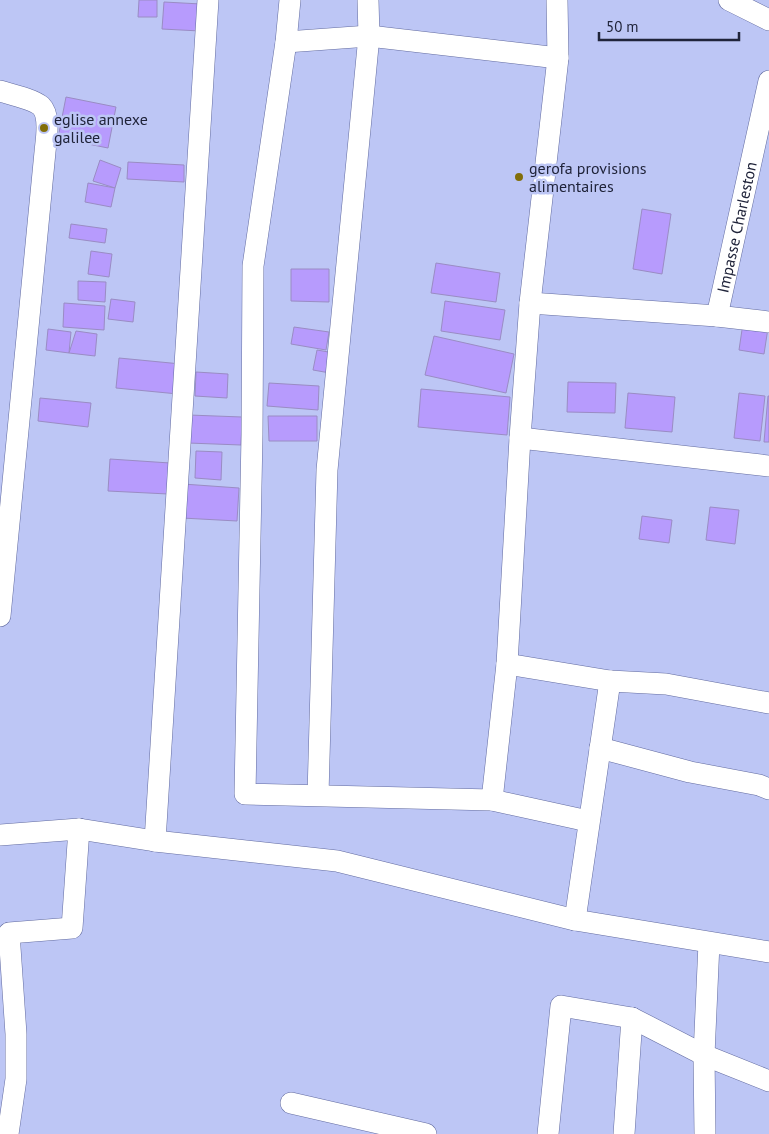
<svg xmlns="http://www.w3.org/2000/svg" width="769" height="1134" font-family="'PT Sans',sans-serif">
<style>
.building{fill:#b79bfd;stroke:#9a8cc4}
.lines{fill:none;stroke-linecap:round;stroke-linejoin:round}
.minor-casing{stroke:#626ba0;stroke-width:22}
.minor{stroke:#fff;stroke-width:21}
.poi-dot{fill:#826e0a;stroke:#bdc6f5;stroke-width:2}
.labels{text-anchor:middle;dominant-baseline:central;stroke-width:5;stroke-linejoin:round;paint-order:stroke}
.poi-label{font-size:16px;fill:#20243a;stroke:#bdc6f5;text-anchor:start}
.street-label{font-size:16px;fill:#20243a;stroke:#bdc6f5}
</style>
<rect width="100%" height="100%" fill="#bdc6f5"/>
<g class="building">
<path d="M139 0H157V17H138Z"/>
<path d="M164 2 201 4 200 31 162 29Z"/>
<path d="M66 97 116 107 108 148 58 138Z"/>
<path d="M100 160 121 168 115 188 93 181Z"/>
<path d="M128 162 184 165V182L127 179Z"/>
<path d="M88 183 115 188 111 207 85 202Z"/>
<path d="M642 209 671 214 662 274 633 269Z"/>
<path d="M71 224 107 229 105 243 69 238Z"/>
<path d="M91 251 112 254 109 277 88 274Z"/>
<path d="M436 263 500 273 496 302 431 293Z"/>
<path d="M291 269H329V302L291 301Z"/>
<path d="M78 281 106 282 105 302 78 300Z"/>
<path d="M111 299 135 302 133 322 108 319Z"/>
<path d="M445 301 505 310 500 340 441 331Z"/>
<path d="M64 303 105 306 104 330 63 327Z"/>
<path d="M743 323 768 328 764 354 739 350Z"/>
<path d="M294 327 329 332 326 350 291 344Z"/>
<path d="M48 329 71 332 69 353 46 350Z"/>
<path d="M76 331 97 334 95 356 69 353Z"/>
<path d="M434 336 514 354 506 393 425 375Z"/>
<path d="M317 350 334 353 330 373 313 370Z"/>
<path d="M119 358 181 364 178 394 116 388Z"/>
<path d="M196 372 228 374 227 398 195 396Z"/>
<path d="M568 382 616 383 615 413 567 412Z"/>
<path d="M269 383 319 386 318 410 267 406Z"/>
<path d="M421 389 510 397 507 435 418 427Z"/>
<path d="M628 393 675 397 672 432 625 428Z"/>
<path d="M739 393 765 396 760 441 734 438Z"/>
<path d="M768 396H769V442H764Z"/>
<path d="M40 398 91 403 88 427 38 421Z"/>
<path d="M189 415 242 417 241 445 188 443Z"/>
<path d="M268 416H317V441H269Z"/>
<path d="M196 451 222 452 221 480 195 478Z"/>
<path d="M110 459 170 463 168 494 108 491Z"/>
<path d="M183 484 239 488 237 521 182 518Z"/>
<path d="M710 507 739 510 735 544 706 540Z"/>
<path d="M642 516 672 520 669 543 639 539Z"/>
</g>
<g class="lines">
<g class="minor-casing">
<g id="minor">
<path d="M290 0 286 42 253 266 252 435 245 794 492 800 588 821"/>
<path d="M729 0 769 20"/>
<path d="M286 42 369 36 558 58"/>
<path d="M0 91C10 94 33 99 41 106 51 116 46 140 45 152L0 616"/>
<path d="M530 303 717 316 769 322"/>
<path id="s1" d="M717 316 769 81"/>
<path d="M520 438 769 466"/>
<path d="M507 664 610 681 666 684 769 703"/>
<path d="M600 748 690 772 759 785 769 789"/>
<path d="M318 795 327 470 369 36 368 0"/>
<path d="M492 800 507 664 520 438 530 303 558 58 557 0"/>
<path d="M0 835 79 829 155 841 337 861 575 920 769 952"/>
<path d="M155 841 208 0"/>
<path d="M575 920 610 681"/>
<path d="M291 1103 426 1134"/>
<path d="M8 1134 16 1079V1034L9 933 72 928 79 829"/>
<path d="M548 1134 561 1006 632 1018 704 1055 769 1081"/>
<path d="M624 1134 632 1018"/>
<path d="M705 1134 704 1055 709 943"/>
</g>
</g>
<use href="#minor" class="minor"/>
</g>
<g class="poi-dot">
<circle cx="44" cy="128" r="5"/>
<circle cx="519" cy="177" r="5"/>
</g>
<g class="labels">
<g class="poi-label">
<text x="54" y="119">eglise annexe<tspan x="54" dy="18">galilee</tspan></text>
<text x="529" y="168">gerofa provisions<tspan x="529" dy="18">alimentaires</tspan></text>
</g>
<g class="street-label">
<text stroke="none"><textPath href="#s1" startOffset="91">Impasse Charleston</textPath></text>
</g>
</g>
<path d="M599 32v8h140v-8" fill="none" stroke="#20243a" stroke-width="2.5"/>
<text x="606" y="32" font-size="15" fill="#20243a" stroke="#bdc6f5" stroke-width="4" paint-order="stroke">50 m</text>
</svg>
